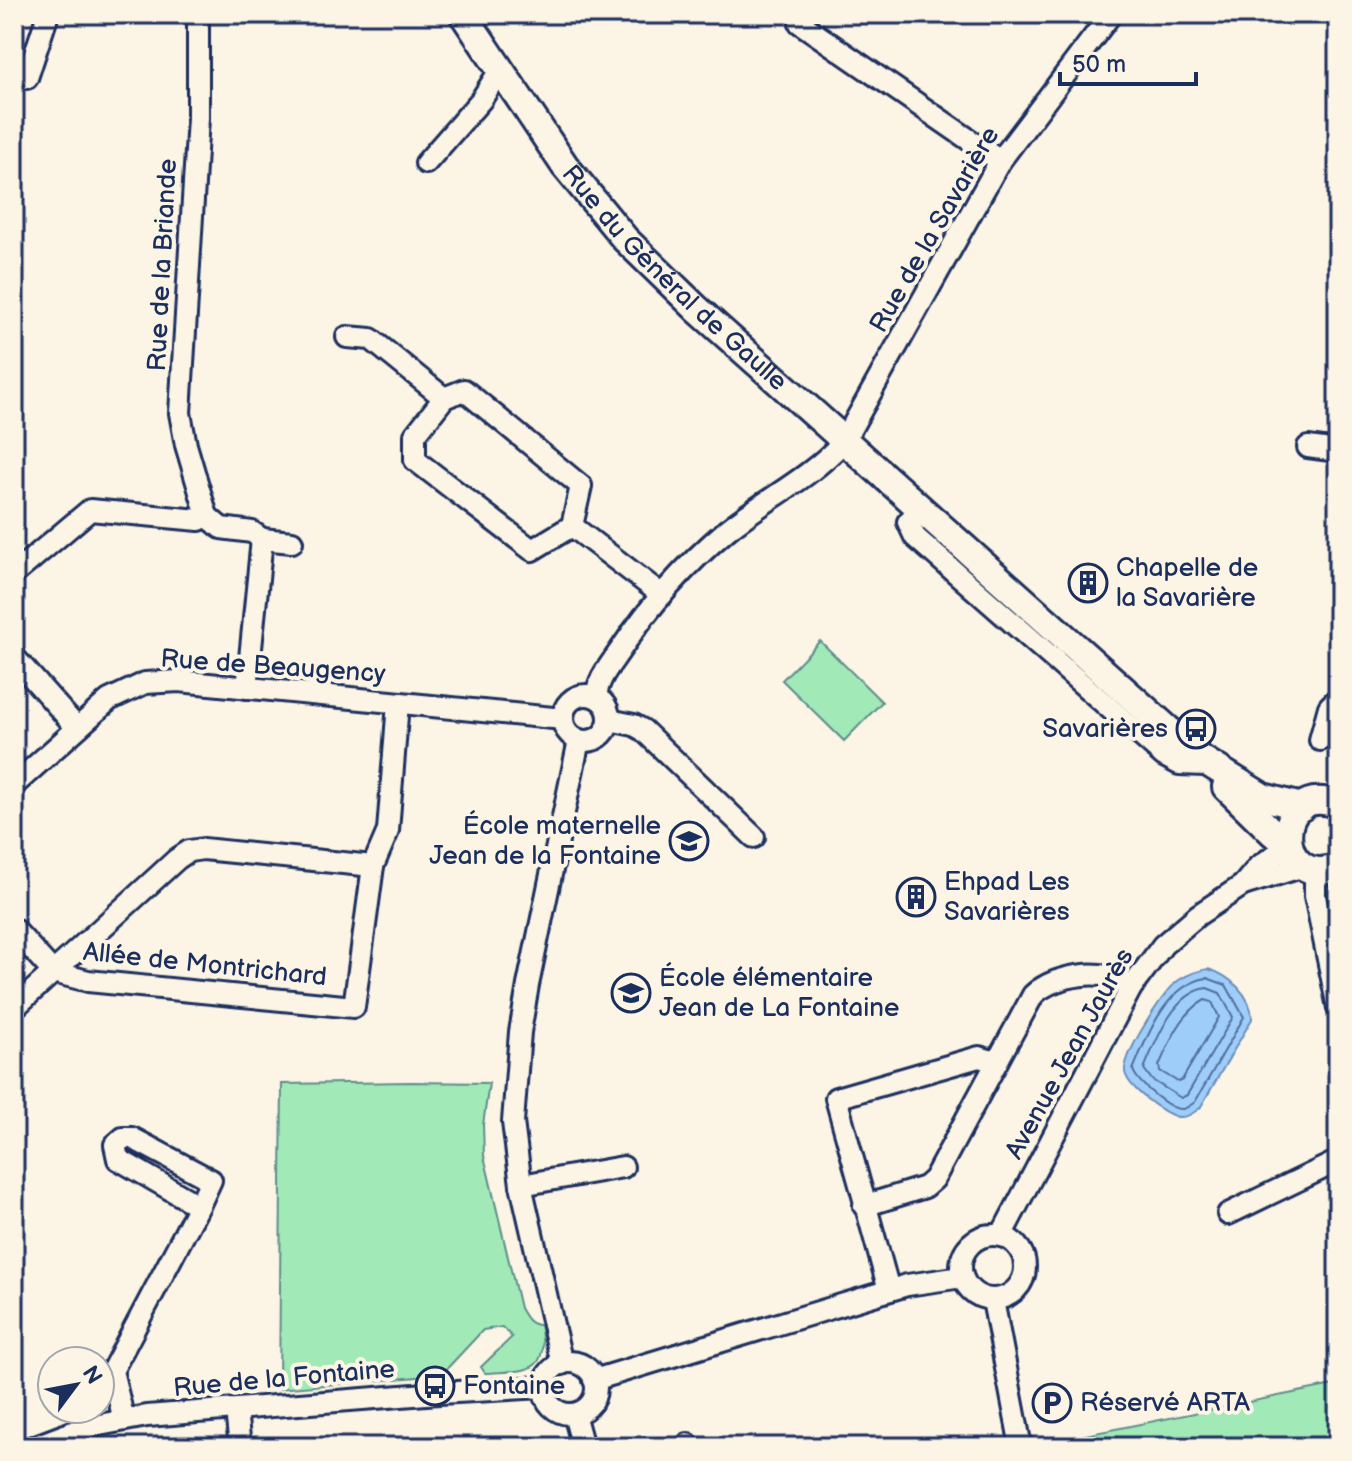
<svg xmlns="http://www.w3.org/2000/svg" width="1352" height="1461" font-family="'Balsamiq Sans',sans-serif">
<style>
.green{fill:#a1eab8;stroke:#5e8c8b;stroke-width:2}
.water{fill:#9fcdfa;stroke:#6a8ebc;stroke-width:2}
.lines{fill:none;stroke-linecap:round;stroke-linejoin:round}
.shore{stroke:#506e9c;stroke-width:2}
.minor-casing{stroke:#1b2f5e;stroke-width:26}
.tertiary-casing{stroke:#1b2f5e;stroke-width:32}
.minor{stroke:#fcf5e5;stroke-width:20}
.tertiary{stroke:#fcf5e5;stroke-width:26}
.labels{text-anchor:middle;dominant-baseline:central;stroke-width:8;stroke-linejoin:round;paint-order:stroke}
.street-label{font-size:26px;fill:#1b2f5e;stroke:#fcf5e5}
.poi-label{font-size:26px;fill:#1b2f5e;stroke:#fcf5e5;text-anchor:start}
</style>
<rect width="100%" height="100%" fill="#fcf5e5"/>
<filter id="ink" filterUnits="userSpaceOnUse"><feTurbulence type="fractalNoise" baseFrequency=".0125" numOctaves="2"/><feDisplacementMap in="SourceGraphic" scale="16" xChannelSelector="R" yChannelSelector="G"/><feConvolveMatrix kernelMatrix="1 2 1 2 8 2 1 2 1" color-interpolation-filters="sRGB"/></filter>
<g filter="url(#ink)">
<g class="green">
<path d="M820 641 882 702 844 741 782 680Z"/>
<path d="M411 1082 489 1083 483 1125 484 1156 520 1308C525 1317 529 1325 540 1325 551 1376 525 1370 485 1373L481 1367 512 1337 502 1327 483 1330 441 1375 279 1389 282 1084Z"/>
<path d="M1338 1384V1447H1036V1445Z"/>
</g>
<path class="water" d="M1208 969C1229 975 1252 995 1252 1019L1200 1108C1193 1113 1187 1118 1178 1117 1165 1115 1123 1085 1125 1069 1127 1049 1163 992 1179 980 1188 974 1197 971 1208 969Z"/>
<g class="lines">
<g class="shore">
<path d="M1207 978 1226 985 1244 1017 1195 1102C1191 1105 1187 1108 1183 1109 1170 1111 1137 1082 1133 1070 1147 1036 1166 984 1207 978Z"/>
<path d="M1207 988 1220 993 1233 1017 1187 1095 1181 1098 1152 1080 1144 1069C1156 1041 1173 993 1207 988Z"/>
<path d="M1205 1000 1212 1002 1219 1017 1182 1080 1178 1082 1160 1071 1159 1066C1169 1043 1181 1013 1205 1000Z"/>
</g>
<g class="minor-casing">
<g id="minor">
<path d="M198 14V118L180 413 186 445 207 516"/>
<path d="M806 14 800 23 1000 161"/>
<path d="M27 78 48 14"/>
<path d="M426 163 481 100 500 70"/>
<path d="M347 337 371 339 444 398"/>
<path d="M464 390 581 486 572 526 532 550 415 460V435L444 398Z"/>
<path d="M1308 447 1338 451"/>
<path d="M920 509 908 522 915 537 1164 756 1179 764 1205 765"/>
<path d="M207 516 221 528 252 532 262 539 247 688"/>
<path d="M572 526 662 595"/>
<path d="M262 539 292 542"/>
<path d="M14 574 90 510 199 520 207 516"/>
<path d="M14 657 77 728"/>
<circle cx="586" cy="718" r="23"/>
<path d="M596 697C598 678 611 664 621 649 650 605 687 564 727 530 767 498 808 480 844 441L1000 161 1111 14"/>
<path d="M609 720 634 725 643 730 754 837"/>
<path d="M1320 740 1329 707 1338 698"/>
<path d="M14 785 109 700 145 683 179 681 563 719"/>
<path d="M1315 870V896L1338 1008"/>
<path d="M1243 885 1304 866"/>
<path d="M14 929 53 972 88 981 354 1007 373 866"/>
<path d="M14 1008 177 859 189 851 203 849 373 866 388 831 398 703"/>
<path d="M521 1185 623 1167"/>
<path d="M864 1206 925 1187 934 1179 1033 995C1049 979 1085 971 1107 976 1115 978 1123 984 1131 988"/>
<path d="M1228 1214 1338 1161"/>
<circle cx="993" cy="1267" r="32"/>
<path d="M1001 1236 1131 988 1163 945 1198 915 1243 885 1258 867 1288 846"/>
<path d="M889 1290 836 1098 979 1057 996 1062"/>
<path d="M993 1300 1021 1447"/>
<circle cx="570" cy="1388" r="26"/>
<path d="M562 1364 521 1185 513 1122 520 1032 528 985 579 740"/>
<path d="M594 1380 907 1285 962 1277"/>
<path d="M236 1410 240 1447"/>
<path d="M574 1414 583 1447"/>
<path d="M124 1420 112 1371 199 1206 211 1180 132 1138H123L115 1145 118 1159 199 1206"/>
<path d="M33 1447 83 1428 147 1416 439 1393 544 1387"/>
<path d="M686 1447 688 1444"/>
</g>
</g>
<g class="tertiary-casing">
<g id="tertiary">
<path id="s1" d="M463 14 565 166 625 239 697 309 1200 758 1263 797 1302 807"/>
<path d="M1226 787 1273 833 1288 841"/>
<path d="M1338 805C1271 778 1272 893 1338 867"/>
</g>
</g>
<use href="#minor" class="minor"/>
<use href="#tertiary" class="tertiary"/>
</g>
</g>
<defs>
<g id="building-ring" transform="scale(2)"><circle r="9.5" fill="#fcf5e5" stroke="#1b2f5e" stroke-width="1.5"/><path d="M-4-6H4V6H1V3H-1V6H-4ZM-2.5-4.3h1.7v1.8h-1.7ZM.8-4.3h1.7v1.8H.8ZM-2.5-1h1.7V.8h-1.7ZM.8-1h1.7V.8H.8Z" fill="#1b2f5e"/></g>
<g id="bus-ring" transform="scale(2)"><circle r="9.5" fill="#fcf5e5" stroke="#1b2f5e" stroke-width="1.5"/><path d="M-5-6H5V4H4V6H2V4H-2V6H-4V4H-5ZM-3.5-4V0h7V-4ZM-3.5 1.2v1.5H-2V1.2ZM2 1.2v1.5H3.5V1.2Z" fill="#1b2f5e"/></g>
<g id="school-ring" transform="scale(2)"><circle r="9.5" fill="#fcf5e5" stroke="#1b2f5e" stroke-width="1.5"/><path d="M0-5L7-2L0 1L-7-2ZM-4 1L0 2.5L4 1V4Q0 6-4 4Z" fill="#1b2f5e"/></g>
<g id="parking-ring" transform="scale(2)"><circle r="9.5" fill="#fcf5e5" stroke="#1b2f5e" stroke-width="1.5"/><path d="M-3.5-5.5H1a3.5 3.5 0 0 1 0 7H-1V5.5H-3.5ZM-1-3.4V-.6H.8a1.4 1.4 0 0 0 0-2.8Z" fill="#1b2f5e"/></g>
</defs>
<g fill-rule="evenodd">
<use href="#building-ring" x="1088" y="583"/>
<use href="#bus-ring" x="1196" y="729"/>
<use href="#school-ring" x="689" y="841"/>
<use href="#building-ring" x="916" y="897"/>
<use href="#school-ring" x="631" y="993"/>
<use href="#bus-ring" x="435" y="1386"/>
<use href="#parking-ring" x="1052" y="1403"/>
</g>
<g class="labels">
<g class="street-label">
<text transform="translate(935 230) rotate(-60)">Rue de la Savarière</text>
<text transform="translate(163 265) rotate(-87)">Rue de la Briande</text>
<text stroke="none"><textPath href="#s1" startOffset="340">Rue du Général de Gaulle</textPath></text>
<text transform="translate(273 667) rotate(4)">Rue de Beaugency</text>
<text transform="translate(205 965) rotate(6)">Allée de Montrichard</text>
<text transform="translate(1070 1054) rotate(-61)">Avenue Jean Jaurès</text>
<text transform="translate(284 1379) rotate(-5)">Rue de la Fontaine</text>
</g>
<g class="poi-label">
<text x="1116" y="568">Chapelle de<tspan x="1116" dy="30">la Savarière</tspan></text>
<text x="1168" y="729" text-anchor="end">Savarières</text>
<text x="661" y="826" text-anchor="end">École maternelle<tspan x="661" dy="30">Jean de la Fontaine</tspan></text>
<text x="944" y="882">Ehpad Les<tspan x="944" dy="30">Savarières</tspan></text>
<text x="659" y="978">École élémentaire<tspan x="659" dy="30">Jean de La Fontaine</tspan></text>
<text x="463" y="1386">Fontaine</text>
<text x="1080" y="1403">Réservé ARTA</text>
</g>
</g>
<rect width="1352" height="1461" fill="none" stroke="#fcf5e5" stroke-width="48"/>
<rect x="24" y="24" width="1304" height="1413" fill="none" stroke="#1b2f5e" stroke-width="3" filter="url(#ink)"/>
<g transform="translate(76 1385) rotate(58)"><circle r="38" fill="#fcf5e5" stroke="#a2a6af" stroke-width="2"/>
<path d="M0-6L14 30L0 20L-14 30Z" fill="#1b2f5e"/>
<text y="-12" font-size="22" font-weight="bold" text-anchor="middle" fill="#1b2f5e">N</text>
</g>
<path d="M1060 72v12h136v-12" fill="none" stroke="#1b2f5e" stroke-width="4"/>
<text x="1072" y="72" font-size="24" fill="#1b2f5e" stroke="#fcf5e5" stroke-width="6" paint-order="stroke">50 m</text>
</svg>
